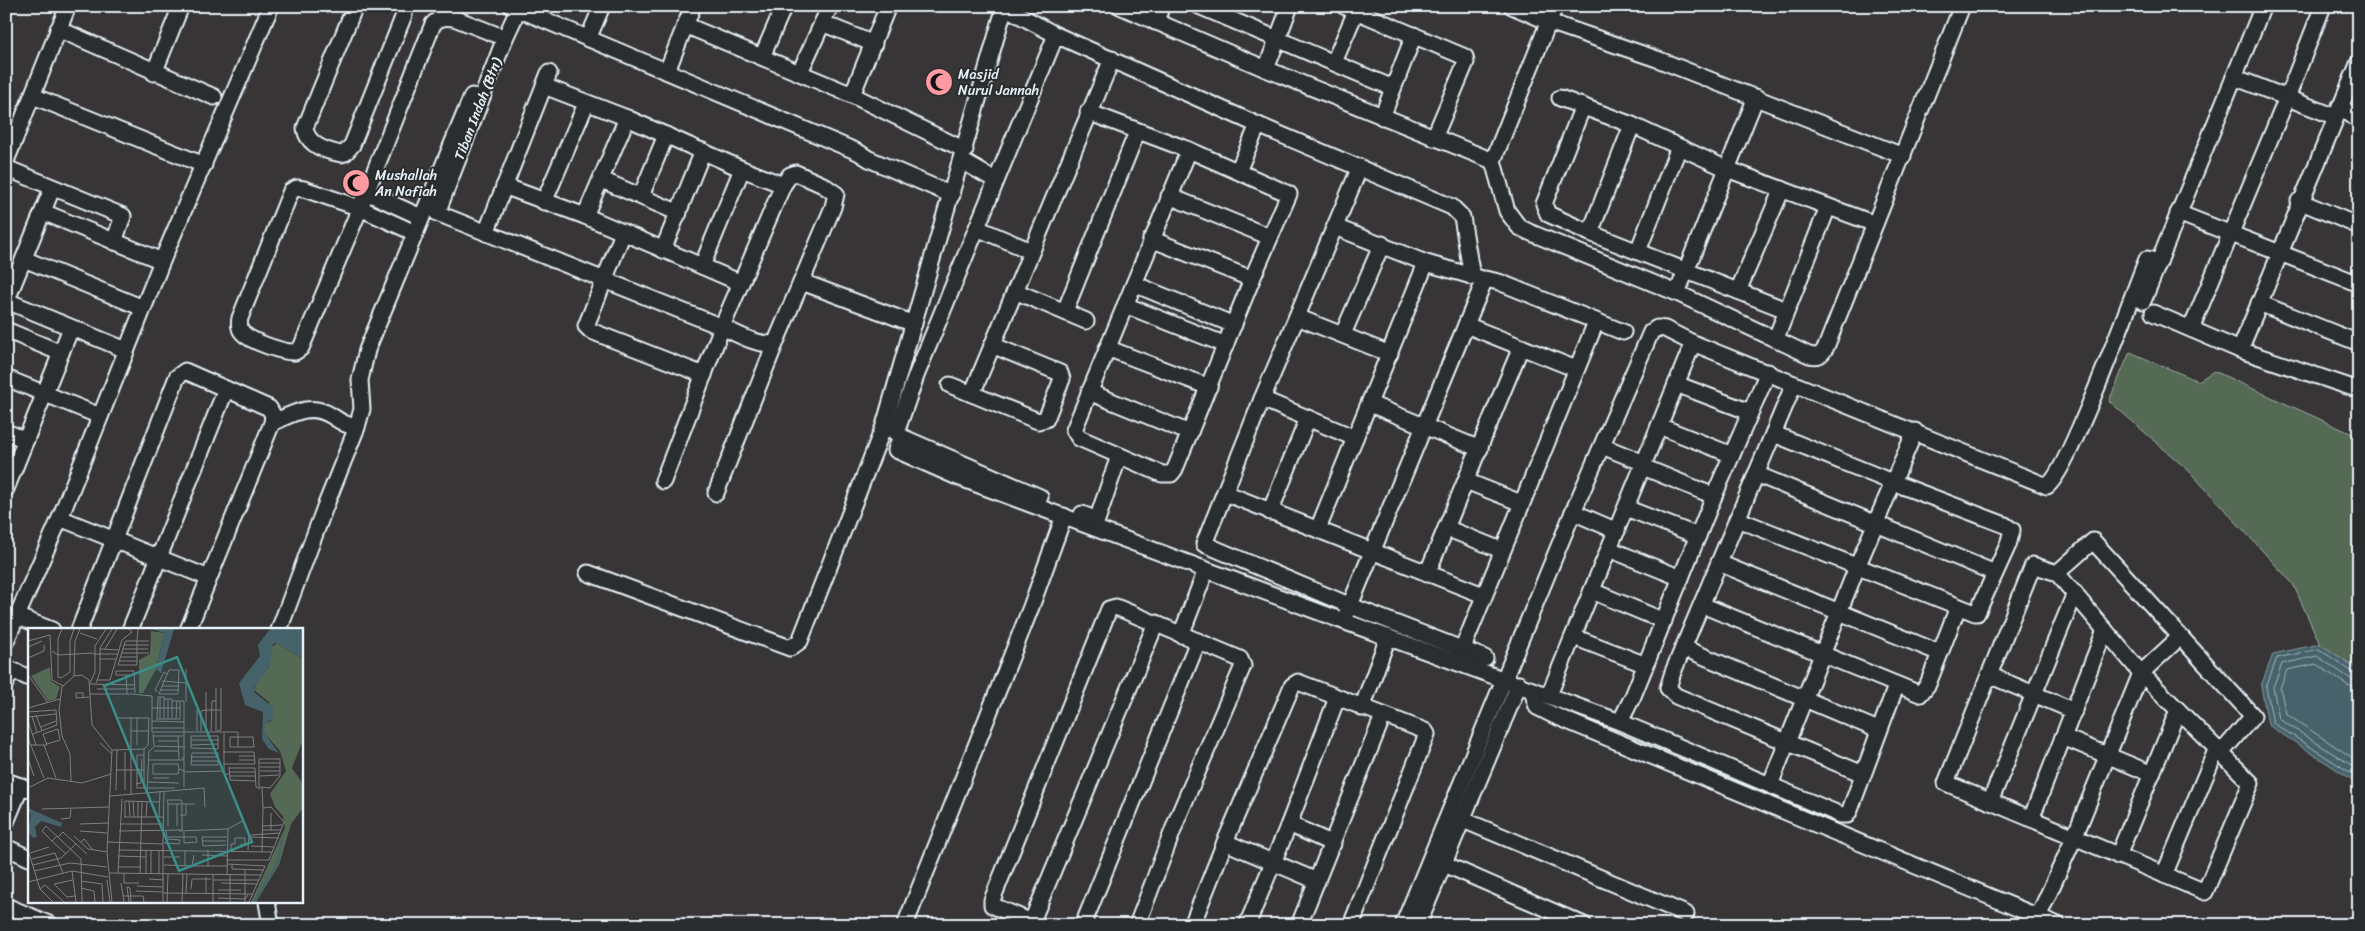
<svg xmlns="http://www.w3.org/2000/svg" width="2365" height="931" font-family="Sriracha,sans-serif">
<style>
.green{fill:#556a54;stroke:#9eaea6}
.water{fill:#46626a;stroke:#879ba3}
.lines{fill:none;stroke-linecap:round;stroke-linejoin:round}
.shore{stroke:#a7b8bf;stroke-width:1}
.minor-casing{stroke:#e8f1f8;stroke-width:19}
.minor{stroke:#2a2d2e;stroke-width:15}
.labels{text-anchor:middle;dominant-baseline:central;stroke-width:4;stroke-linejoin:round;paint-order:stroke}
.poi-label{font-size:14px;fill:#e8f1f8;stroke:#2a2d2e;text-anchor:start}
.street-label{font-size:14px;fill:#e8f1f8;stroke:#2a2d2e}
.inset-river{fill:none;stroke:#46626a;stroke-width:2.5}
.inset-road{fill:none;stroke:#7e8084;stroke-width:1}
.view{fill:#3a8f8a;fill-opacity:0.15;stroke:#3a8f8a;stroke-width:2.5}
.inset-edge{fill:none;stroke:#e8f1f8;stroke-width:2.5}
</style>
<rect width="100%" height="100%" fill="#373536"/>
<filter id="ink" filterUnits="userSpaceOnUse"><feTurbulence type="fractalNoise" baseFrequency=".02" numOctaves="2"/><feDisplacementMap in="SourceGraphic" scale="10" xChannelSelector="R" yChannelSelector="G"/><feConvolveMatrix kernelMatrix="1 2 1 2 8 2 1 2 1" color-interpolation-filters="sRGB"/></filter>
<g filter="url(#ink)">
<path class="green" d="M2130 352 2198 381 2214 371 2359 437V670L2320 644 2293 584 2189 471 2109 401Z"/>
<path class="water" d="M2320 644 2359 670V784L2268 725 2261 686 2273 654Z"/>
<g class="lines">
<g class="shore">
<path d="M2359 674 2354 673 2319 649 2277 658 2266 687 2273 723 2359 778"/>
<path d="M2359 680 2351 679 2317 656 2282 664 2273 687 2279 719 2359 770"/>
<path d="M2359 688 2347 685 2316 664 2287 670 2280 688 2286 714 2359 762"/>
</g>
<g class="minor-casing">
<g id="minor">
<path d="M355 6 305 128C307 144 325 151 341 154L345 153 352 145 404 15 405 6"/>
<path d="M511 6 858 152 869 159 952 195"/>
<path d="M520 6 505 38 437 213 722 327C739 335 756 345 775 344L833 207 836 194 823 185 796 173 790 175 783 185 722 327 663 481"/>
<path d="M1120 6 1266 69"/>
<path d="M1199 6 1393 88"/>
<path d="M1290 6 1266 69 1493 161"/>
<path d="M1344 6 1465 57 1466 62 1434 138"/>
<path d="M1512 6 1549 22 1657 59 1903 156"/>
<path d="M1555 6 1493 161 1507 211 1519 227 1529 232 1677 293 1809 355C1818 357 1821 356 1826 347L1962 6"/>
<path d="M1006 8 1056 35 1258 125 1452 207 1462 217 1472 277"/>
<path d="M1155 22 1162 6"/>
<path d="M822 23 874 44"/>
<path d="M685 25 852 95 965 150"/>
<path d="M58 29 214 97"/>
<path d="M588 39 602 6"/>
<path d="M762 57 784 6"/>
<path d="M1334 62 1356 11"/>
<path d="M667 71 693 6"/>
<path d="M800 72 830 6"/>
<path d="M154 73 181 6"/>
<path d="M2234 77 2336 117"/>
<path d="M544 86 627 118 742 169 783 185"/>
<path d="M852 95 888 6"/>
<path d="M33 96 204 165"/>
<path d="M1560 98 1632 125 1727 169 1875 224"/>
<path d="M1583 106 1544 204 1548 214 1590 233 1786 310"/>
<path d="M2340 106 2359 121"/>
<path d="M1088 112 1189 150"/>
<path d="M1382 117 1414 35"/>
<path d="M1189 150 1289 194 1252 279 1175 469 1171 474H1162L1079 438 1074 430Z"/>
<path d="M6 161 68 6"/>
<path d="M962 161 995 180"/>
<path d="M1360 167 1262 399 1204 544 1351 606 1485 658"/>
<path d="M6 168 123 216 114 242"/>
<path d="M1238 171 1258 125"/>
<path d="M602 180 679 213"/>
<path d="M504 186 585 216 741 283"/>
<path d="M366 192 421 217"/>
<path d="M641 196 666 135"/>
<path d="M1169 196 1270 237"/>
<path d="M2299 201 2359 226"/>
<path d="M544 202 586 104"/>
<path d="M43 212 162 261"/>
<path d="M2178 213 2359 284"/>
<path d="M585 216 627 118"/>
<path d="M1335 227 1426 263 1479 278"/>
<path d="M977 228 1031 251"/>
<path d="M415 233 360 208 304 189 297 188 291 191 240 318C239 323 239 329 243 333 250 341 284 353 295 352L301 348 360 208 433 24C440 17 445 17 454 18L505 38"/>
<path d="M486 233 549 73"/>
<path d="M623 233 586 326 591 331 704 375"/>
<path d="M1590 233 1632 125"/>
<path d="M1151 239 1252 279"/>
<path d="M663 250 703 151"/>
<path d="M1638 251 1679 147"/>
<path d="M24 259 143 308"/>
<path d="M702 266 742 169"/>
<path d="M802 282 914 324"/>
<path d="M1134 284 1234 325"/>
<path d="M1015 291 1086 321"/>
<path d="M1738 291 1782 189"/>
<path d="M1677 293 1756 97"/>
<path d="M7 301 126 350"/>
<path d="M2143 301 2263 6"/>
<path d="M6 302 52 189"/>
<path d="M2259 303 2359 343"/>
<path d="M1125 305 1226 345"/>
<path d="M1065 311 1137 132"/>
<path d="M2153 313 2240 350 2359 390"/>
<path d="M1297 317 1390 354"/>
<path d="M1466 325 1576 369"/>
<path d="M2191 329 2287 98 2323 6"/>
<path d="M6 330 61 353"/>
<path d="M1343 334 1382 244"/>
<path d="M1776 338 1828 207"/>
<path d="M1107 348 1209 387"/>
<path d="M2240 350 2359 62"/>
<path d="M6 378 100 416"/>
<path d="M1676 384 1750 412"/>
<path d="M1794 384 1673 672 1668 688 1676 696 1863 774"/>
<path d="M950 385 1038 421 1046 419 1062 379 1060 373 992 345"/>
<path d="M1089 392 1190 433"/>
<path d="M972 394 1112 59"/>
<path d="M1262 399 1355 438"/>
<path d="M1370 404 1480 449"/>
<path d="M272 423C292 414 310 402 332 416 341 422 347 426 357 427"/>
<path d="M1659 426 1732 455"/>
<path d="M892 430 904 438 1040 497"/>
<path d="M6 432 26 440"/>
<path d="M898 433V427L916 376 1056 35"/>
<path d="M901 436 896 450 955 476 1343 621 1620 722 1841 815H1847L1850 810 1896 686"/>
<path d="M1602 446 1644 463"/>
<path d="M1643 467 1714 496"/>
<path d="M1756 474 1995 573"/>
<path d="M1466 481 1521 503"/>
<path d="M6 489 71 328"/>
<path d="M716 493 775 344"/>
<path d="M1225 493 1483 595"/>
<path d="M1626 508 1698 536"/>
<path d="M1270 512 1308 418"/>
<path d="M1573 512 1617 531"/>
<path d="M1082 514 1097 520 1119 456"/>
<path d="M60 518 209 578"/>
<path d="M1737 519 1975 613H1977L2008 545 2012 530 2005 525 1892 482 1774 434"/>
<path d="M1446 528 1501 550"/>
<path d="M1318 529 1426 263"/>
<path d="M1609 549 1681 578"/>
<path d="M1719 563 1940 653"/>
<path d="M2033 565 2057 573 2141 673 2251 783 2205 892 1946 783Z"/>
<path d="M588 573 790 648 800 641 884 426 1005 6"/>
<path d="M2057 573 2093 541 2253 716 2221 753"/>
<path d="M1427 574 1521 347"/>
<path d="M1592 591 1664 621"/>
<path d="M1702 605 1920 694 1928 684 1958 607"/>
<path d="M6 612 52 630"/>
<path d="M1346 615 1485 279 1499 282 1623 332"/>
<path d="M79 630 177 377 185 371 269 408 273 415 272 423 188 630"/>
<path d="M130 630 226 389"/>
<path d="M279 630 325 507 357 427 362 409 360 380 367 350 472 96"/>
<path d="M1181 635 1206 570"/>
<path d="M1574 637 1646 665"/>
<path d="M6 641 60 518 162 261 271 6"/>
<path d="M1463 648 1596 322"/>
<path d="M1684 648 1878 730"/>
<path d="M1989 675 2074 711"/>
<path d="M6 682 12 670 29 678"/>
<path d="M1532 690 1537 707 1553 715 2058 925"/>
<path d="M1549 695 1693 343"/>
<path d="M1362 708 1388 637"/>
<path d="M1620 722 1633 696 1714 496 1768 372"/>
<path d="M2063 737 2152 774"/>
<path d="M6 781 29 789"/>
<path d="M1770 785 1857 567 1915 431"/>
<path d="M1990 802 2075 593"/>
<path d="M1461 819 1686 914"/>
<path d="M2031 819 2105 630"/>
<path d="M6 822 21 786"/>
<path d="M1289 824 1333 844"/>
<path d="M1225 842 1317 881"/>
<path d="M6 847 29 858"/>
<path d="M2118 856 2178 710"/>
<path d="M1442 863 1584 925"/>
<path d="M2164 875 2217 748"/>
<path d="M267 902 271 925"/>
<path d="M6 906 51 925"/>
<path d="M2038 917 2074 838 2141 673 2180 637"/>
<path d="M1032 921 1156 623"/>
<path d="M6 924 7 925"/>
<path d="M905 925 1031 607 1064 516"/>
<path d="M1039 925 996 907 992 905V900L1109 609 1116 607 1240 659 1243 666 1178 817 1137 925"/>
<path d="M1083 925 1198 641"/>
<path d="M1192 925 1225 842 1292 686 1298 682 1425 731 1427 734 1351 925"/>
<path d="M1247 925 1289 824 1337 698"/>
<path d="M1299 925 1383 716"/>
<path d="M1403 925 1573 512 1651 332 1657 328 1665 329 1693 343 1794 384 2047 486C2068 474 2133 293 2147 259L2159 262"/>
<path d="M1418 925 1519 684"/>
</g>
</g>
<use href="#minor" class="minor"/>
</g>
</g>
<defs>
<g id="mosque-disc" transform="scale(1.4375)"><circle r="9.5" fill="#ff9aa2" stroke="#2a2d2e"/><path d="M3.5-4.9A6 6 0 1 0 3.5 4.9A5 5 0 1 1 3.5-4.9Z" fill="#111"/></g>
</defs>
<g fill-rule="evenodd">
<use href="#mosque-disc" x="939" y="82"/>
<use href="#mosque-disc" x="356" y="183"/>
</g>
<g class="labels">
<g class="poi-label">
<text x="958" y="74">Masjid<tspan x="958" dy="16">Nurul Jannah</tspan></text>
<text x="375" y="175">Mushallah<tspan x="375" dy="16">An Nafiah</tspan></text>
</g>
<g class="street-label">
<text transform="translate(478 109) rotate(-69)">Tiban Indah (Btn)</text>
</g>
</g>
<g transform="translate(28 628)">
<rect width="275" height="275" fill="#373536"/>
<path d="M123 3 136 5 128 41 115 65H111V32L122 26ZM249 15 275 31V112L264 140 275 156V180L263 196 251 237 228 274H223L257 200 255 188 247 179 242 166 258 143 252 123 237 106V95L243 93 241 74 226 62 230 52 241 39 243 20ZM22 39 23 53 32 59 28 71 20 73 3 48Z" fill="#556a54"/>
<path d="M123 1H146L133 45 128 41 136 5ZM242 1H275V31L249 15 245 16 242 37 226 60 227 65 245 79V91L237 95V106L251 125 241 121 234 111 235 84 217 77 211 55 232 28 230 17ZM0 180 34 195 33 199 13 193 7 199 9 209 5 210 0 204 3 188Z" fill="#46626a"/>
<path class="inset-river" d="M226 274 248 238 254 212"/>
<path class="inset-road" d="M34 1 30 11V49L33 50 42 44V13L46 1M110 1 109 13V37H90L97 14 98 13H121M52 5 69 11M0 13 22 7 24 52 35 58M96 17H121M0 19 14 13M72 21 91 22M77 21 89 1M95 21H120M24 23 30 27 65 25M94 25H121M65 26H90M93 29H109M0 30 16 23V17M72 31H88M92 33H109M141 42H151L150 66H131ZM0 47 20 75M98 47 99 66M103 47H88V43H106L107 65M46 48 47 13 52 1M69 52H82L94 12 104 4 101 1M134 53 158 55M62 55 67 44V18L78 1M68 55 72 44V20L84 1M62 56 107 57M134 58H151M69 61H107M132 62H151M130 64 127 62 136 44 139 46M62 66H103M103 66 124 68V104H210V119M55 69V65H48V70L61 69M136 71H144V91M144 73H156V159M158 74V41M0 80 32 71M124 80H153M193 82V60M0 84 28 82 29 97 5 106M8 87 14 103M4 88 9 104M0 89 28 86M103 89V167M109 89V117M128 91H152V73M129 91 130 69H136V91M132 91V69M140 91V71M148 91 149 73M0 93 8 117M124 93 156 94M13 99 28 93M124 100H156M103 103H120M169 103V82M173 103V83L178 82V64M178 103V82H193V102L189 103M183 103 184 73H188M188 103V60M196 105V146H201M125 106 126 118 157 119M125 108H155M150 108 151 132M190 108V121L163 120V108ZM202 109H225L226 119H202ZM0 110 16 150M163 112H191M130 113H151M72 115 84 126M3 117H19L15 106 30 101 32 112 19 116M16 117 28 150M163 117 190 116M84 122 116 121 120 117 121 90H88M126 123H150M97 124V162M195 124H226L227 136H196M164 125H190V137H163ZM211 128H227M163 129H190M0 131 6 148M231 131H252V148L242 160 231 159ZM121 132H155V129M211 132H227M163 133H190M231 135H252M201 139 202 152 228 153M232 139H252M201 140H227L228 159 232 161M125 141V146H150L151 141 157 143M125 141V136H150L151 141M89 142H116V121M116 142V160H109V127H116M232 143H252M157 144 196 143M201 144H227M201 148H227M232 148 251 147M125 150H141M43 153 42 126 34 108 31 82 34 59 46 48 54 47 61 52 64 97 84 122 79 224 84 274M120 154 151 155M108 156 113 155 114 131M0 160 20 150 54 155 83 146M120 160H147M234 160 235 180M88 162 89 122M119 164 121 123 126 119M82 168 176 160 177 179M101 173 102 188M105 173 106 189M14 181 81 179M243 185V202M152 187H158V176M96 189H135M97 189V173L131 174M110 189V173M118 189 119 174M131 189 132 163M33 191 42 190 43 181M52 196 80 195M92 196H135M140 198V176M149 198V176M234 198 254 197M200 201 216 192M235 202H253M52 203 79 205M91 203 154 202V174L153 172H139L140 176H167M138 203 139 209H168L169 214 156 215V204M151 203 200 201 199 247M223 207 252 205M29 208 24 213 38 226M46 208 60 221 79 224M30 209 35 204 59 226M223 209 251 210M24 213 14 203 18 198 53 231 54 274M174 213H198M53 214 56 211 65 222M80 214 135 216V274M134 214 136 215H138L151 216 152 212 139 211 138 215M135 214 136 163M198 217 175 218 174 209H199M223 218 246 219M0 222 12 261 25 274M90 222 244 224M157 222V238M180 222V238M206 222 203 221V216H207V210H217V216L212 217M220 222 221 205M2 225 21 219M166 227 164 238H199M174 227 199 228M90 228 118 229M136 229H152M4 231 27 225 35 245M198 232H241L256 194 243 179 235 180 234 224M199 236 237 238 221 274M5 237 33 230 48 216M136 237 164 238M204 237V241L236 242M90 239H113M6 243 42 235 79 239M44 243 48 274M81 245 233 247M90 245 94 171M96 245V255H111M112 245 114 173M118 246V222M123 246V222M131 246V222M202 247V274M178 249V265M121 251 136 252M45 252 26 256 39 269 47 268M79 252 82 274M185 252H231M53 253 74 256 75 274M0 254 44 243 80 249M93 255 96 274M193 255 229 256M109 258 135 259M53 260 66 263 67 274M12 261 17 257 36 274M163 261 164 251H183M190 262H213M108 263 135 264M135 265 225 266M158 265 159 246M95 268H115L116 274M190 270 217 271 220 267M101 274 99 259 102 260 103 274M139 274 140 246M154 274 155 246M185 274V246M217 274V242"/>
<path class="view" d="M149 29 224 214 151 243 76 58Z"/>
<rect width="275" height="275" class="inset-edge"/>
</g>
<rect width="2365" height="931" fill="none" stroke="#2a2d2e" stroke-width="25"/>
<rect x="12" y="12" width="2340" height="906" fill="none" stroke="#e8f1f8" stroke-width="2" filter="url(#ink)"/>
</svg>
